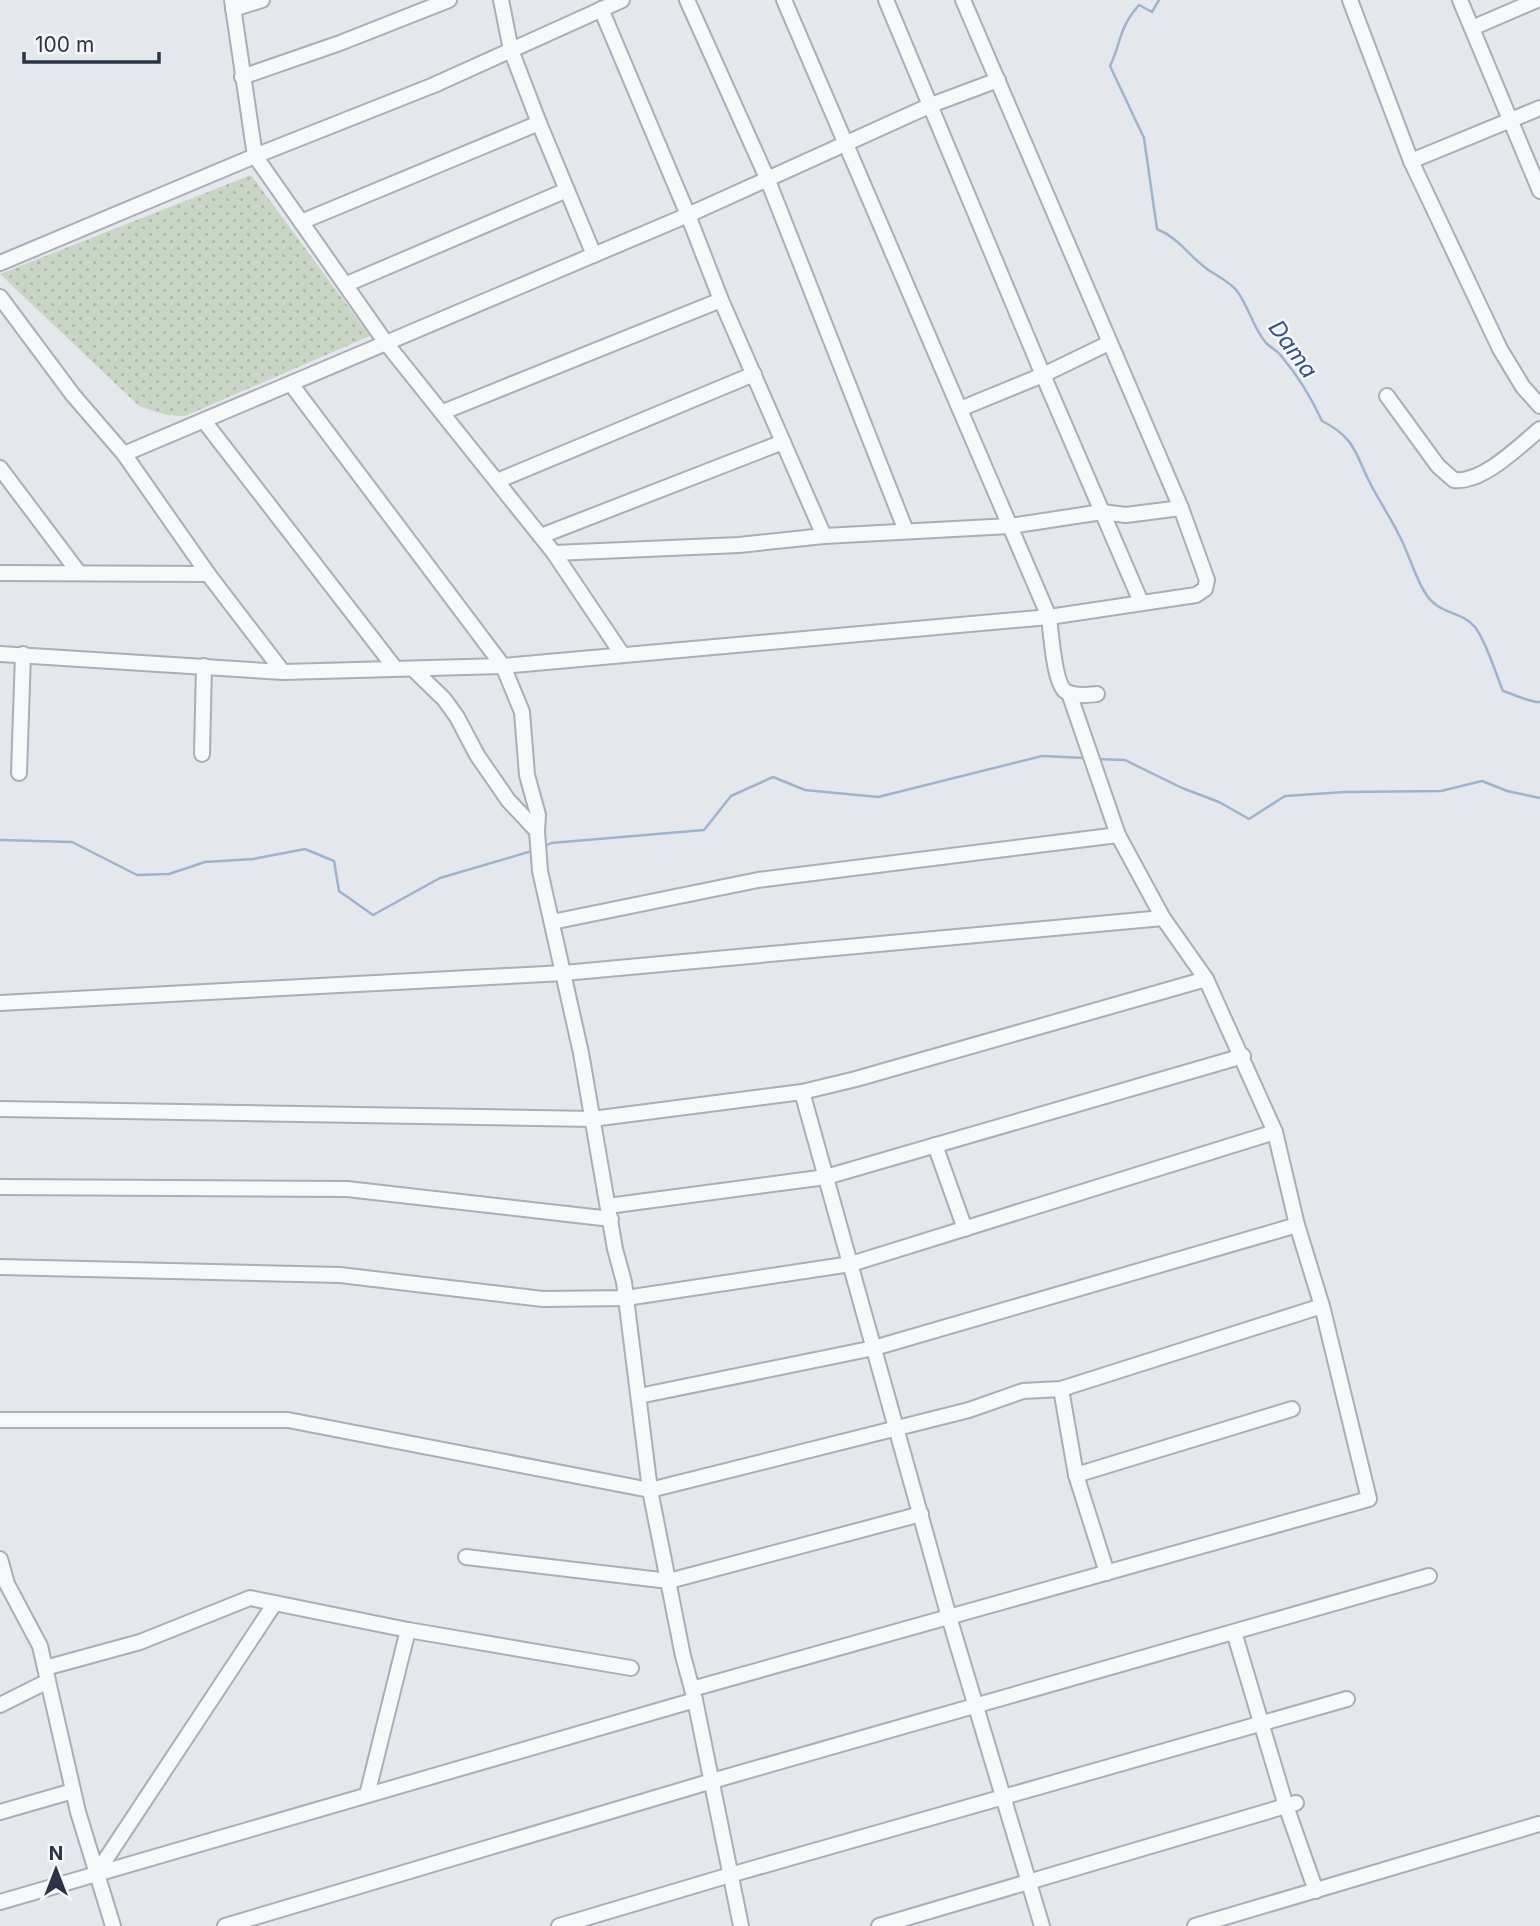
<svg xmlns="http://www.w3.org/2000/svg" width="1540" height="1926" font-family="Inter,sans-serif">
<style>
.green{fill:url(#green-dots)}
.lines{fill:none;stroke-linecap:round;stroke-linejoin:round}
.stream{stroke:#9fb4cc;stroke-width:2.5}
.minor-casing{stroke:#a9aeb7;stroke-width:18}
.minor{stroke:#f7f8fa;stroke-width:14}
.labels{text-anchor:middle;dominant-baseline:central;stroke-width:5;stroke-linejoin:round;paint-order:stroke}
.water-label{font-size:23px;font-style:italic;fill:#34527a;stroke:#f4f6f9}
</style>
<defs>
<pattern id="green-dots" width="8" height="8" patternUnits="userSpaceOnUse" patternTransform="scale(1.75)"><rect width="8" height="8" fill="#c9d6c5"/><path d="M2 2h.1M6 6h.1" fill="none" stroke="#adb8ab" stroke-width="1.8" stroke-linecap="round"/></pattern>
</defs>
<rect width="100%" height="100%" fill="#e4e7ec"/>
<path class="green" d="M251 175 370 336 185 416 166 415 139 406 0 274Z"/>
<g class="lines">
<g class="stream">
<path d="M1159 0 1152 12 1139 5C1118 29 1122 41 1110 66L1144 138 1157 229C1180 239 1188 255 1207 269 1217 276 1229 281 1237 291 1249 307 1253 328 1266 343 1271 348 1278 351 1282 357 1298 376 1312 399 1322 421 1354 437 1355 452 1369 481 1378 499 1389 515 1398 533 1408 551 1413 572 1424 591 1438 616 1461 610 1475 627 1487 643 1495 672 1503 691 1513 694 1531 703 1540 702"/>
<path d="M1096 759 1125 760 1182 788 1219 802 1249 819 1285 796 1345 792 1441 791 1482 781 1507 791 1540 798"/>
<path d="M0 840 72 842 137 875 169 874 205 862 253 859 305 849 334 861 339 891 373 915 440 878 532 851"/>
<path d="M545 846 551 843 704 830 731 796 773 777 805 790 878 797 1042 756 1086 758"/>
</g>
<g class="minor-casing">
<g id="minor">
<path d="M232 0 255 156 386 343 554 553 622 654"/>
<path d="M501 0 511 50 539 123 594 255"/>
<path d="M687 0 767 178 906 531"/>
<path d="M784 0 1049 617C1051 632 1054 682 1065 691 1074 697 1088 695 1097 694"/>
<path d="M886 0 1043 375 1141 602"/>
<path d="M1350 0 1411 161 1500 349 1523 387 1540 406"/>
<path d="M1460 0 1540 191"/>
<path d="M233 9 262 0"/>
<path d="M601 9 688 215 721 300 824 536"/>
<path d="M1472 28 1537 0"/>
<path d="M242 77 340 43 449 0"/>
<path d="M1411 161 1540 108"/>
<path d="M301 222 539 123"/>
<path d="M0 263 255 156 434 85 622 0"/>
<path d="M347 284 567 190"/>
<path d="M0 297 73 395 124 454 208 574 283 672"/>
<path d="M291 384 503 666 522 712 527 775 538 815 537 831 540 871 581 1053 615 1249 624 1282 650 1490 683 1656 695 1700 741 1926"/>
<path d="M1387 396 1438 466 1454 480C1483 483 1518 447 1540 429"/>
<path d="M960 409 1043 375 1109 343"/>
<path d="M443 412 721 300"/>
<path d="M204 421 395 668"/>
<path d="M124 454 688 215 931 105 998 80"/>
<path d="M0 468 79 573"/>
<path d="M497 481 754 374"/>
<path d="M541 536 783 442"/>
<path d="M554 553 739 545 824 536 1010 526 1102 512 1126 515 1181 508"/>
<path d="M0 573 208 574"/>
<path d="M0 654 283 672 503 666 1049 617 1196 595 1205 589 1207 580 1181 508 963 0"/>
<path d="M413 669 444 699 457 717 477 755 508 800 537 831"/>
<path d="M202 754 204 666"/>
<path d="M19 773 23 654"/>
<path d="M552 922 758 880 1118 835"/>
<path d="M0 1003 564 973 1163 918"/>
<path d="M802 1092 949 1617 1042 1926"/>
<path d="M0 1109 592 1119 802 1092 856 1079 1206 979"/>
<path d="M935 1145 965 1229"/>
<path d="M0 1187 347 1189 611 1219"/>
<path d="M608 1206 826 1177 1243 1056"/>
<path d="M0 1267 340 1275 543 1299 626 1298 851 1264 1275 1132"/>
<path d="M1061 1389 1076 1475 1107 1573"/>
<path d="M639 1396 874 1348 1297 1225"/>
<path d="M0 1420H288L650 1490 969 1410 1023 1391 1061 1389 1322 1306"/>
<path d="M1076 1475 1292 1409"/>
<path d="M466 1557 669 1581 921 1514"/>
<path d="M0 1559 7 1584 40 1646 78 1812 113 1926"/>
<path d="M1234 1632 1286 1806 1316 1891"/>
<path d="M45 1668 140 1642 250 1598 408 1630 631 1668"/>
<path d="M692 1689 1369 1499 1322 1306 1297 1225 1275 1132 1206 979 1163 918 1118 835 1069 693"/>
<path d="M0 1705 48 1681"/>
<path d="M367 1795 408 1630"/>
<path d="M0 1812 73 1791"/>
<path d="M96 1874 275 1603"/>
<path d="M0 1902 695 1700"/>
<path d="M225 1926 712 1781 1429 1576"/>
<path d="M559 1926 730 1875 1347 1699"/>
<path d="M879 1926 1296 1803"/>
<path d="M1195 1926 1539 1824"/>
</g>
</g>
<use href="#minor" class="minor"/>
</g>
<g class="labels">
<g class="water-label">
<text transform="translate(1293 349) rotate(54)">Dama</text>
</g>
</g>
<g transform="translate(56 1870)" stroke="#f4f6f9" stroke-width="5" paint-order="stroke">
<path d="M0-5L12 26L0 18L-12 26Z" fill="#2b3445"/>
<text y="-10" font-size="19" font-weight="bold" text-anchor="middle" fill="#2b3445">N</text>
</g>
<path d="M24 52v10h135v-10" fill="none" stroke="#2b3445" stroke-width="3.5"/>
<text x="35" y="52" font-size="21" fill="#2b3445" stroke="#f4f6f9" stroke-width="5" paint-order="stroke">100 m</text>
</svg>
